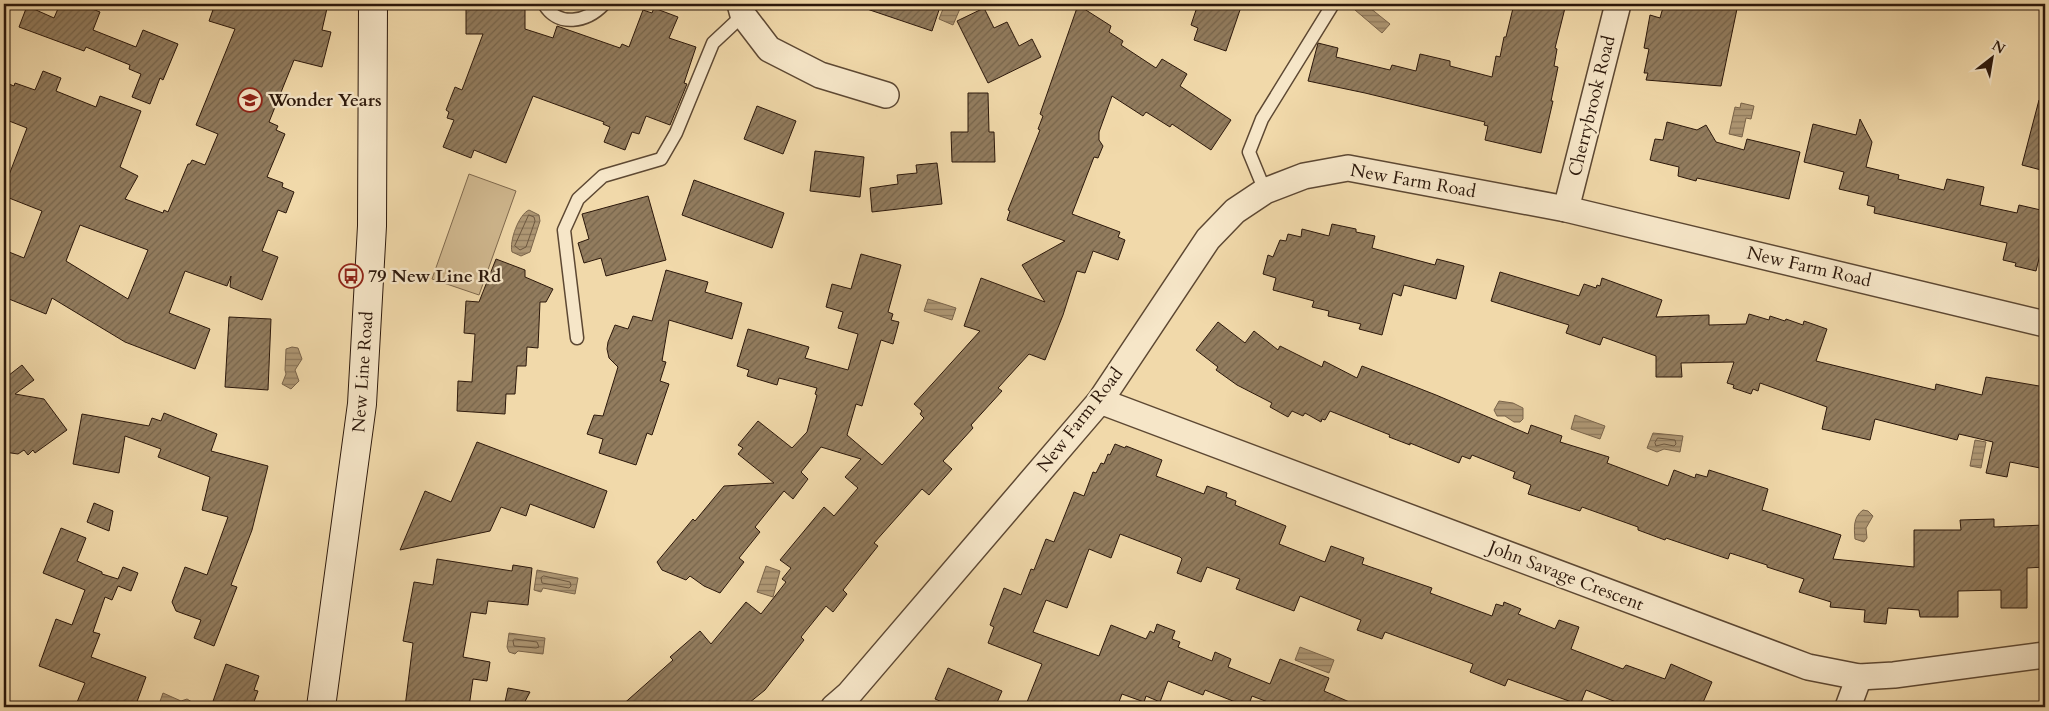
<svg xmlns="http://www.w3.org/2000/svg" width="2049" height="711" font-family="Cardo,serif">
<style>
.pitch{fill:#d0b88f;stroke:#7e684d}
.water{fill:url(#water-rules);stroke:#7a644a}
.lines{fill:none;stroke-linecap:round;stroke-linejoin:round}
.shore{stroke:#6d5840;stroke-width:1}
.building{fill:url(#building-hatch);stroke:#2c180b;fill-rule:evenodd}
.service-casing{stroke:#5d4833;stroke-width:15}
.minor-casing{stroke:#5d4833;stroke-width:28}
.secondary-casing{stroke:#2c180b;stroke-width:30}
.service{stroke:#f6e6c8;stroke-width:12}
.minor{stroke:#f6e6c8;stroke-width:25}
.secondary{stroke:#f6e6c8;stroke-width:28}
.labels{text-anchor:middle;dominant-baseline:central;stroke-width:4.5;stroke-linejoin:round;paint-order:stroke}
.poi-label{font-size:18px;font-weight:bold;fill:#2c180b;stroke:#f6e6c8;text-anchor:start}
.street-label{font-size:18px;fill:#2c180b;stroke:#f6e6c8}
</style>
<defs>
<pattern id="water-rules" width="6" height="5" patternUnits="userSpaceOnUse" patternTransform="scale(1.25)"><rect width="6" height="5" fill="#ae9774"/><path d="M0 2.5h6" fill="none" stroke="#8e7a5d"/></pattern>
<pattern id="building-hatch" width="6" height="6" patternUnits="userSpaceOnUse" patternTransform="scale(1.25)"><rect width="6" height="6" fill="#927c5e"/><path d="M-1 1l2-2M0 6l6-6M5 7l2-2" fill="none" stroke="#77654c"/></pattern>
</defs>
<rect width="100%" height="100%" fill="#f1d9aa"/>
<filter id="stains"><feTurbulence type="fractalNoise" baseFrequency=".004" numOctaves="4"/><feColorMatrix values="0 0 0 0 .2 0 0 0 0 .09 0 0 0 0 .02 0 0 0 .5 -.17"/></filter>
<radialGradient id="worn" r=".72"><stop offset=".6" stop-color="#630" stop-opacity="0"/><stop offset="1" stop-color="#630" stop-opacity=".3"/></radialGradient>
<path class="pitch" d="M469 174 516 191 479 295 432 279Z"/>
<g class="water">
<path d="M945 4H962L953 25 939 19Z"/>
<path d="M1360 4H1365L1390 24 1382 33 1355 10Z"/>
<path d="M1741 103 1754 106 1751 119 1746 118 1742 137 1729 134 1735 107 1740 108Z"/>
<path d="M529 210 539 215 540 221 530 252 521 256 512 252C509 241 519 214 529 210Z"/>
<path d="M928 299 956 308 952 320 924 311Z"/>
<path d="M292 347 298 348 302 359 295 370 299 381 291 389 282 384 286 374 285 370 286 349Z"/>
<path d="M1499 401 1513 403 1523 408V419L1520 422H1514L1505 416H1497L1494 410Z"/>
<path d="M1575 415 1605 426 1600 439 1571 429Z"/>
<path d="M1653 433 1683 436 1680 452 1664 449 1657 452 1647 448Z"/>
<path d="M1975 440 1986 442 1981 468 1970 466Z"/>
<path d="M1863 510 1868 511 1873 516 1866 528 1867 538 1864 542 1855 539C1854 528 1853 517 1863 510Z"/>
<path d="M766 566 780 571 773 597 757 592Z"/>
<path d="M537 570 578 578 575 594 543 588 541 592 534 590Z"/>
<path d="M509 633 545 638 543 654 518 651 515 654 509 652 507 647Z"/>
<path d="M1300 647 1334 660 1329 673 1295 660Z"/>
<path d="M163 693 181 701 187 699 192 702 189 707H158Z"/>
</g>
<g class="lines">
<g class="shore">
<path d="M529 215 534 217 535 221 526 247 520 250 515 246Z"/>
<path d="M1658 438 1675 440 1676 444 1674 446 1664 444 1656 446 1655 443Z"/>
<path d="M544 576 570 582 571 586 569 588 542 583 541 578Z"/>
<path d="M515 639 537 642 539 647 536 648 514 646 513 641Z"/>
</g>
</g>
<g class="building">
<path d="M60 4H80L100 12 93 30 136 47 143 30 178 44 163 80 160 78 150 104 132 97 141 74 129 69 130 65 86 47 84 51 19 27 27 6 54 18Z"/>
<path d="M215 4H328L322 30 331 32 322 67 294 60 269 122 278 126 276 130 285 134 267 177 283 183 282 187 294 192 286 213 278 210 262 251 278 257 262 300 230 287 231 276 227 286 185 271 169 313 210 329 195 369 125 342 52 298 46 314 4 297V250L24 258 42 211 4 196V188L27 128 4 119V82L14 86 15 83 35 90 43 71 61 78 56 91 96 107 100 96 141 111 120 167 138 176 125 199 163 213 164 210 168 212 188 164H190L192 160 205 165 218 134 196 125 235 29 209 21ZM80 225 148 250 128 299 66 261Z"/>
<path d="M466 4H525V29L553 38 557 26 620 48 622 44 629 47 643 10 652 13 654 8 678 17 669 38 696 47 684 83 687 84 670 125 646 116 639 134 632 132 625 150 604 142 610 127 603 124 604 122 533 96 506 163 474 150 471 158 443 147 454 120 447 118 449 112 446 110 455 87 462 90 483 34H466Z"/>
<path d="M862 4H941L932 31 861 7Z"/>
<path d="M1198 4H1242L1226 51 1194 40 1198 28 1191 25Z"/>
<path d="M1514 4H1566L1555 48 1557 49 1554 66 1558 67 1551 101H1553L1541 153 1485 140 1488 126 1484 125 1485 122 1365 93 1308 81 1318 43 1338 48 1336 57 1390 70 1392 65 1416 71 1420 54 1450 61V66L1492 77 1496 56 1500 57 1504 37H1506Z"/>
<path d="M1664 4H1738L1721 86 1646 80 1648 73H1644L1649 49 1644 48 1650 15 1660 18Z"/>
<path d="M1078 5 1111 26 1109 32 1123 41 1121 45 1156 68 1162 59 1187 74 1180 86 1231 120 1211 150 1172 124 1170 127 1146 112 1143 116 1112 96 1099 132V140L1103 146 1098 158 1094 157 1072 214 1120 232 1118 237 1125 240 1118 260 1093 251 1085 273 1077 271 1063 315 1045 360 1029 354 998 388 1002 391 971 425 973 428 943 461 952 469 929 495 922 489 874 543 878 546 843 590 847 594 833 612 826 606 801 637 804 640 765 690 744 707H620L673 660 670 657 700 631 711 644 746 602 761 614 786 582 782 579 791 568 780 560 824 507 834 516 858 488 845 477 861 459 821 447 801 472 808 479 793 499 784 491 755 527 760 532 739 558 744 562 720 593 704 586 690 576 686 580 662 570 657 562 693 519 695 521 724 486 774 483 738 454 743 448 738 445 758 421 792 448 807 432 817 395 815 394 817 388 779 378 777 385 747 376 749 370 737 366 748 329 809 347 805 358 848 370 858 334 838 328 843 312 826 307 832 284 851 289 861 254 901 265 888 312 893 314 891 320 899 322 893 344 881 340 862 406 856 404 847 435 882 465 924 418 920 414 922 411 914 404 980 331 964 326 981 278 1045 302 1022 265 1065 241 1007 220 1010 211 1008 210 1040 130 1038 129 1043 116 1040 114Z"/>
<path d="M984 8 994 28 1007 22 1019 46 1032 39 1041 57 988 83 957 21Z"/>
<path d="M968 93H988L989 132H994L995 162H952L951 132H968Z"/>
<path d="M2039 100 2045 101V171L2022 165Z"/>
<path d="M757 106 796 121 783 154 744 139Z"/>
<path d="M1860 119 1872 142 1866 167 1899 175 1898 179 1944 190 1947 179 1984 187 1980 205 2017 213 2019 205 2045 211V234L2036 271 2015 266 2016 263 2003 260 2007 243 1874 213 1875 207 1867 205 1869 196 1839 189 1844 172 1804 162 1813 124 1856 135Z"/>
<path d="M1667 122 1697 130 1706 125 1716 142 1744 150 1747 139 1800 152 1789 199 1697 178 1696 181 1678 176 1679 167 1650 160 1655 139 1663 140Z"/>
<path d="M815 151 864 157 860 197 810 191Z"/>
<path d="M937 163 942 204 872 212 870 188 898 184 897 175 917 173 916 165Z"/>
<path d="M694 180 784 213 772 248 682 215Z"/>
<path d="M648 196 666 260 606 276 601 258 584 263 578 243 589 239 582 214Z"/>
<path d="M1332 224 1356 229V232L1375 236 1372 248 1435 265 1437 259 1464 266 1456 299 1404 285 1401 296 1393 293 1382 335 1359 329 1361 324 1328 316 1329 311 1312 307 1314 301 1273 290 1276 278 1263 274 1268 255 1273 257 1280 240 1286 241 1288 234 1301 237 1302 229 1329 236Z"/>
<path d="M496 259 525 270V277L553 289 546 302H540L538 348 527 347 526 366H517L515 394H506L505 414 457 411 458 381 472 382 475 334 464 333 466 301 479 302Z"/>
<path d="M666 270 708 282 705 292 742 303 732 339 669 320 662 361 666 362 660 381 669 384 652 435 647 433 636 465 599 453 603 439 587 434 594 415 603 416 618 367 609 358 607 349 608 342 615 325 628 329 633 316 652 321Z"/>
<path d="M1500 272 1579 296 1584 284 1596 288 1597 285 1600 286 1602 278 1662 300 1656 317 1709 315V325L1746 324 1749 314 1769 320 1770 316 1785 321 1786 319 1803 325 1804 321 1827 329 1816 361 1935 390 1936 384 1982 395 1986 377 2045 387V469L2010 462 2007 477 1986 473 1993 442 1959 434 1957 440 1875 419 1870 440 1822 429 1827 407 1760 383 1758 391 1753 389 1751 394 1733 388 1734 385 1727 383 1734 362 1681 363 1682 377H1656V356L1603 337 1600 345 1566 333 1569 325 1491 301Z"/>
<path d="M229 317 271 319 268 390 225 387Z"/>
<path d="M1218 322 1245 343 1254 331 1278 350 1280 346 1322 367 1324 361 1357 378 1362 366 1436 395 1528 434 1531 425 1562 436 1560 442 1609 457 1607 463 1668 486 1674 470 1695 478 1696 474 1707 477 1709 470 1768 489 1762 510 1841 535 1833 559 1914 567V530H1961L1960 520 1994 519V527L2045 525V567L2027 568V608H2001V590L1958 591V617H1920L1919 610 1888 608 1886 624 1864 622 1865 610 1830 607 1831 602 1799 592 1804 579 1767 567V565L1730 553 1728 559 1666 538 1665 540 1638 530V527L1582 507 1580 511 1528 494 1531 485 1513 478 1515 472 1472 455 1470 459 1462 456 1459 463 1410 443V445L1389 437 1390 435 1330 411 1325 420 1322 419 1321 422 1305 413 1303 416 1292 411 1288 417 1270 407 1272 403 1237 385 1216 370 1218 367 1196 350Z"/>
<path d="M22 365 34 380 15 394 44 399 67 430 35 453 33 450 28 455 24 450 18 454 4 452V379Z"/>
<path d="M164 413 217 434 211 451 268 466 252 530 231 585 237 587 214 646 194 638 201 620 176 611 172 602 185 567 207 575 228 517 202 510 210 477 158 457 161 449 125 436 119 473 73 464 82 414 149 426 152 418 161 421Z"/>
<path d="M477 442 607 491 594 528 530 504 526 516 501 507 490 531 400 550 425 491 451 502Z"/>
<path d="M1115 444 1125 448 1126 446 1162 460 1156 476 1204 494 1207 486 1227 493 1226 497 1236 501 1235 505 1286 526 1279 544 1325 562 1331 546 1364 558 1362 564 1432 588 1430 593 1492 616 1496 604 1503 606 1504 602 1521 609 1518 614 1555 629 1559 620 1579 627 1571 649 1623 669 1626 665 1665 679 1671 664 1712 682 1701 707H1616V702L1586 690 1580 705 1508 679 1505 686 1470 672 1473 664 1385 632 1382 639 1357 630 1361 620 1300 596 1294 611 1236 589 1240 579 1207 567 1201 582 1177 573 1182 559 1180 557 1120 534 1111 558 1089 549 1067 608 1046 600 1033 632 1099 656 1111 625 1146 639 1150 631 1154 633 1157 624 1175 631 1172 639 1180 642 1178 647 1212 661 1215 652 1231 659 1228 667 1270 684 1280 659 1329 678 1324 691 1361 707H1281L1252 696 1248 707 1205 690 1203 695 1168 681 1160 702 1146 696 1144 702 1122 694 1117 707H1041L1027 702 1042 664 988 643 994 627 990 625 1004 588 1021 595 1031 569 1034 570 1046 539 1054 542 1074 492 1084 496 1093 472 1096 473 1101 463 1104 464 1108 454 1110 455Z"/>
<path d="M94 503 113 511 109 531 87 522Z"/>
<path d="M61 528 86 538 77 561 102 572V574L118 579 123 567 138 573 131 591 118 586 112 600 105 597 93 632 100 634 91 657 146 677 135 707H75L85 683 39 666 56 619 72 625 85 590 43 573Z"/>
<path d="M437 559 512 571 513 565 532 568 528 605 488 601 486 614 471 612 463 657 490 662 487 681 473 679 469 707H405L413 643 403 641 414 582 433 585Z"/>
<path d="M226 664 259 676 254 690 258 691 252 707H211Z"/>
<path d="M948 668 1002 691 995 707H954L935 699Z"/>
<path d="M508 688 530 692 522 707H504Z"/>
</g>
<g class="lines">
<g class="service-casing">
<g id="service">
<path d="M544 4C558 28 587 22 604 4"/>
<path d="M1265 191 1249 152 1262 119 1333 4"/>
<path d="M577 338 564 230 578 199 603 176 661 159 676 133 713 43 743 15"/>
</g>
</g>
<g class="minor-casing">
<g id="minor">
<path d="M740 4 743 15 769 49 820 75 886 95"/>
<path d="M1566 209 1618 4"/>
<path d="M1100 401 1808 667 1859 677 1894 675 2045 655"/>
<path d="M834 707 849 694 1100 401 1208 239 1235 211 1265 191 1304 176 1348 168 1566 209 2045 324"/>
<path d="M1848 707 1859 677"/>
</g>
</g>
<g class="secondary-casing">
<path id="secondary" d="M321 707 362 404 372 226 373 4"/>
</g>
<use href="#service" class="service"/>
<use href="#minor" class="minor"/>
<use href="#secondary" class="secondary"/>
</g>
<defs>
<g id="school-ring" transform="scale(1.25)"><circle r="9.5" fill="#f6e6c8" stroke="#8f2418" stroke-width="1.5"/><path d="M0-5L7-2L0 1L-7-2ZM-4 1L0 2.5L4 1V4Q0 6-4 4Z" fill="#8f2418"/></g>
<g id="bus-ring" transform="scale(1.25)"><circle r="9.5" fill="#f6e6c8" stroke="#8f2418" stroke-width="1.5"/><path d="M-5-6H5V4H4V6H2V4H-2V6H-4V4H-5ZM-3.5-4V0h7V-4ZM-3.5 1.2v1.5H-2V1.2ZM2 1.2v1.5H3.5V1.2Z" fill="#8f2418"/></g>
</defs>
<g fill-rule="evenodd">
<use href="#school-ring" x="250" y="100"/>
<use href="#bus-ring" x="351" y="276"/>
</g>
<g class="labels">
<g class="poi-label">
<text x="268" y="100">Wonder Years</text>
<text x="368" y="276">79 New Line Rd</text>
</g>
<g class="street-label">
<text transform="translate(1592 106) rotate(-76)">Cherrybrook Road</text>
<text transform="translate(1413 181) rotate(10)">New Farm Road</text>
<text transform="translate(1809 267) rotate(13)">New Farm Road</text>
<text transform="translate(363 372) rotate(-86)">New Line Road</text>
<text transform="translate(1080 420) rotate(-52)">New Farm Road</text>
<text transform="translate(1566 576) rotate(21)">John Savage Crescent</text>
</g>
</g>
<rect width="2049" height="711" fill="none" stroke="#f1d9aa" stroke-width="20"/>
<rect x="5" y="5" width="2039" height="701" fill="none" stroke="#2c180b" stroke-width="2.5"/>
<rect x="10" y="10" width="2029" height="691" fill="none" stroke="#2c180b"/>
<g transform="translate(1992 58) rotate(31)" stroke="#f6e6c8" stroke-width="4" paint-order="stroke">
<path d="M0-4L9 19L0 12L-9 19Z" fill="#2c180b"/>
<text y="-8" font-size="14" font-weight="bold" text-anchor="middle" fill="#2c180b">N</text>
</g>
<rect width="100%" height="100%" filter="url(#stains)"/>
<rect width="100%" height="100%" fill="url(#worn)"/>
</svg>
